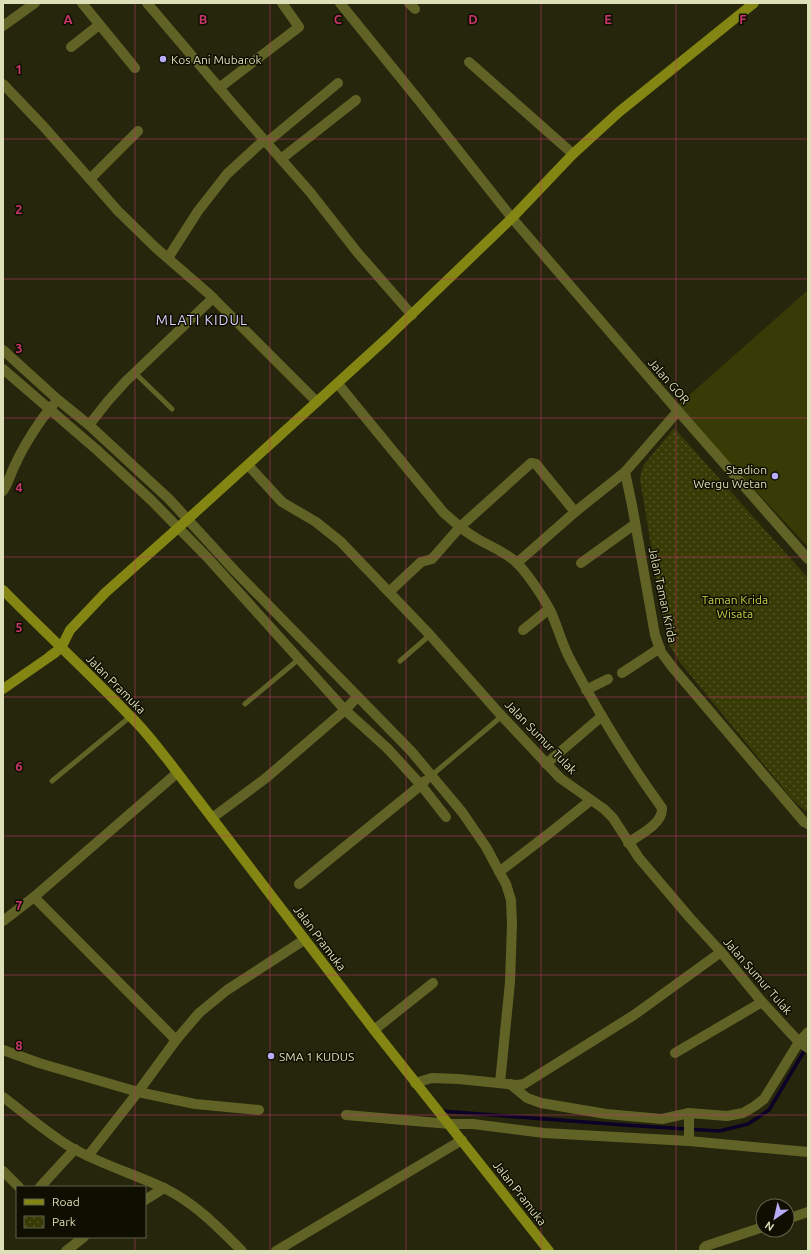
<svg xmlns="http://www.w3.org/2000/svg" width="811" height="1254" font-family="Ubuntu,sans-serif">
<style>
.grass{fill:#393b07}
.park{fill:url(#park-dots)}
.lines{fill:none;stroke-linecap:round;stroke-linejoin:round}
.stream{stroke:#0c0126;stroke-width:3.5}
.lane{stroke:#616326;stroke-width:5}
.street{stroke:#616326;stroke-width:10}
.secondary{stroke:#848613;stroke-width:10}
.grid{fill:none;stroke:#c63669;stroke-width:1;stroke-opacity:0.55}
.poi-dot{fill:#b8abf7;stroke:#0e0f00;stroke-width:1.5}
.labels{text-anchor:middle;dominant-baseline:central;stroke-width:3;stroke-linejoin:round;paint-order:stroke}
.poi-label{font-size:12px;fill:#dcdfb7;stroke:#0e0f00;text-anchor:start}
.street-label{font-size:12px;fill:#dcdfb7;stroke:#0e0f00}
.park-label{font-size:12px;fill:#cace45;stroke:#0e0f00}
.quarter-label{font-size:14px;letter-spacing:1px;fill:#d7d1fc;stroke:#0e0f00}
.grid-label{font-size:13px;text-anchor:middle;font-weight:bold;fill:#c63669;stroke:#0e0f00;stroke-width:3;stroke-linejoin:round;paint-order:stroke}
</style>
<defs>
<pattern id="park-dots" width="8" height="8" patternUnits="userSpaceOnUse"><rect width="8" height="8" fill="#393b07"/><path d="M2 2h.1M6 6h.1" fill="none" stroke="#555729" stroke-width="1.8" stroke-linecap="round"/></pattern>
</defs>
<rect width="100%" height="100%" fill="#25260c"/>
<path class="grass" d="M808 290V547L677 406Z"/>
<path class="park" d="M674 428 808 578V812L804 810 792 799 679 661 667 641 640 479 643 466Z"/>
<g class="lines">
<path class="stream" d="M441 1111 624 1125 719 1131 748 1124 769 1110 806 1048"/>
<g class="lane">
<path d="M135 373 172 409"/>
<path d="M400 661 430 635"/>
<path d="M245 704 299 659"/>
<path d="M432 775 502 716"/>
<path d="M52 781 131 716"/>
</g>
<g class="street">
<path d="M82 3 135 68"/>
<path d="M147 3 238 110 310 192 357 252 412 315"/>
<path d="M340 3 417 98 512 218 678 411 808 559"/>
<path d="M409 3 415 9"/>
<path d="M3 26 35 3"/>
<path d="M71 47 99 25"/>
<path d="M469 62 573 154"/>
<path d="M3 84 44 127 118 211 156 248 209 294 317 402"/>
<path d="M219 88 299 27 282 3"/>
<path d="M266 143 338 83"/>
<path d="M281 159 356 100"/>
<path d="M90 179 138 131"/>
<path d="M168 258 198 211 227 174 264 140"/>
<path d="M3 350 57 399 89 425 169 499 235 571 411 751 462 812 486 847 506 884 511 900 512 924 510 982 500 1083"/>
<path d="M3 369 97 450 151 500 207 557 345 710 266 778 212 818"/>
<path d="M338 384 443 512C453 521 463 531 476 538 489 546 506 552 517 563 528 574 543 597 550 610 558 627 562 645 571 661 598 712 628 761 662 808 663 824 639 835 628 843"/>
<path d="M678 411 625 472 632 505 655 635 661 652 673 668 804 822 808 824"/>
<path d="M89 425 108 401 126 381 213 298"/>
<path d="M248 465 282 502 316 522 341 542 430 635 499 713 560 778 604 809 613 818 639 858 690 918 721 952 762 1002 799 1042 808 1048"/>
<path d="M3 491C9 482 11 472 16 463 24 445 40 420 53 405"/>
<path d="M517 563 575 512 625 472"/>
<path d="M581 563 635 524"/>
<path d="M389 592 421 562 432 559 460 527 531 463 536 464 575 512"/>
<path d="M523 630 549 609"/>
<path d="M622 673 660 648"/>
<path d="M586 690 608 679"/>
<path d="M357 697 345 710 387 748 421 785 425 781"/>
<path d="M546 764 602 716"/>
<path d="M499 872 551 832 591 800"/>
<path d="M299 884 421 785 446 817"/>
<path d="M34 897 176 1040"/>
<path d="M3 921 34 897 177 773"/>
<path d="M374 1030 433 983"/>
<path d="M3 1050 39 1063 138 1092 195 1104 259 1110"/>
<path d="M675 1053 762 1002"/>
<path d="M415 1083 432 1078 459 1079 517 1085 524 1084 634 1015 721 952"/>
<path d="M510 1084 527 1098 541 1103 606 1114 662 1119 689 1113 727 1116 743 1113 755 1106 764 1099 799 1042 808 1032"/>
<path d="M3 1097C26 1114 49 1135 74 1149 103 1165 134 1174 164 1188 195 1203 218 1227 242 1251"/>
<path d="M346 1115 450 1124H473L544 1133 689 1141 808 1152"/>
<path d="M689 1141V1113"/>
<path d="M88 1156 138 1092 176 1040 199 1013 227 990 304 940"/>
<path d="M3 1171 19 1187"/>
<path d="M40 1187 75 1149"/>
<path d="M145 1200 164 1188"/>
<path d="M787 1219 808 1212"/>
<path d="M66 1251 84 1237"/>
<path d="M276 1251 462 1140"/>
<path d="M704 1251V1248L706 1246 763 1227"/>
</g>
<g class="secondary">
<path d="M3 590C44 632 88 672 129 715 143 728 155 744 167 759L374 1030 549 1251"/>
<path d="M50 656 61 648 70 630 105 593 188 519 387 338 512 218 573 154 619 112 754 3"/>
<path d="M3 689 55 653"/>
</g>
</g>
<path class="grid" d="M135 3V1187M270 3V1251M406 3V1251M541 3V1251M676 3V1251M3 139H808M3 279H808M3 418H808M3 557H808M3 697H808M3 836H808M3 975H808M3 1115H808M135 1237V1251"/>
<g class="poi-dot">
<circle cx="163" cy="59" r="4"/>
<circle cx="775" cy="476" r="4"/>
<circle cx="271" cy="1056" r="4"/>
</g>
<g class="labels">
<g class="poi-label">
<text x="171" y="59">Kos Ani Mubarok</text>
<text x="767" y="469" text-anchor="end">Stadion<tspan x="767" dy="14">Wergu Wetan</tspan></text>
<text x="279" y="1056">SMA 1 KUDUS</text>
</g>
<g class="street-label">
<text transform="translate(669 381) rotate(49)">Jalan GOR</text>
<text transform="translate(663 595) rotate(78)">Jalan Taman Krida</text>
<text transform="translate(116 684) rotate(45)">Jalan Pramuka</text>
<text transform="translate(541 737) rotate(46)">Jalan Sumur Tulak</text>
<text transform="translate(320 938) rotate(53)">Jalan Pramuka</text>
<text transform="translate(758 976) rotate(49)">Jalan Sumur Tulak</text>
<text transform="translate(520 1193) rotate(52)">Jalan Pramuka</text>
</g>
<g class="park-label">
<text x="735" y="599">Taman Krida<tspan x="735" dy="14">Wisata</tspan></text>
</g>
<g class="quarter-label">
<text x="202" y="320">MLATI KIDUL</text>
</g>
</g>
<g class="grid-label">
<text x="68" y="24">A</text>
<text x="203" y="24">B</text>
<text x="338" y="24">C</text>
<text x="473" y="24">D</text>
<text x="608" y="24">E</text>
<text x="743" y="24">F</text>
<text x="19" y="74">1</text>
<text x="19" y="214">2</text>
<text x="19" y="353">3</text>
<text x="19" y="492">4</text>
<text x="19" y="632">5</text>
<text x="19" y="771">6</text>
<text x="19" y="910">7</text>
<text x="19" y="1050">8</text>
</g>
<rect width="811" height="1254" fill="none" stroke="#dcdfb7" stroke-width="8"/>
<rect x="16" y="1186" width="130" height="52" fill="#0e0f00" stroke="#606249"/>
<rect x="24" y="1199" width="20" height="6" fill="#848613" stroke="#606249"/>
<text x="52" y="1206" font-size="12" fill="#dcdfb7">Road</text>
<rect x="24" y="1216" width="20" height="12" fill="url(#park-dots)" stroke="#606249"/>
<text x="52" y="1226" font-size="12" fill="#dcdfb7">Park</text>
<g transform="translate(775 1218) rotate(214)"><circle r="19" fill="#0e0f00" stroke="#606249"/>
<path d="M0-3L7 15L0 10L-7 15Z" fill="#b8abf7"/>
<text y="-6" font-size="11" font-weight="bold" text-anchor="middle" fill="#dcdfb7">N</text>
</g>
</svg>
